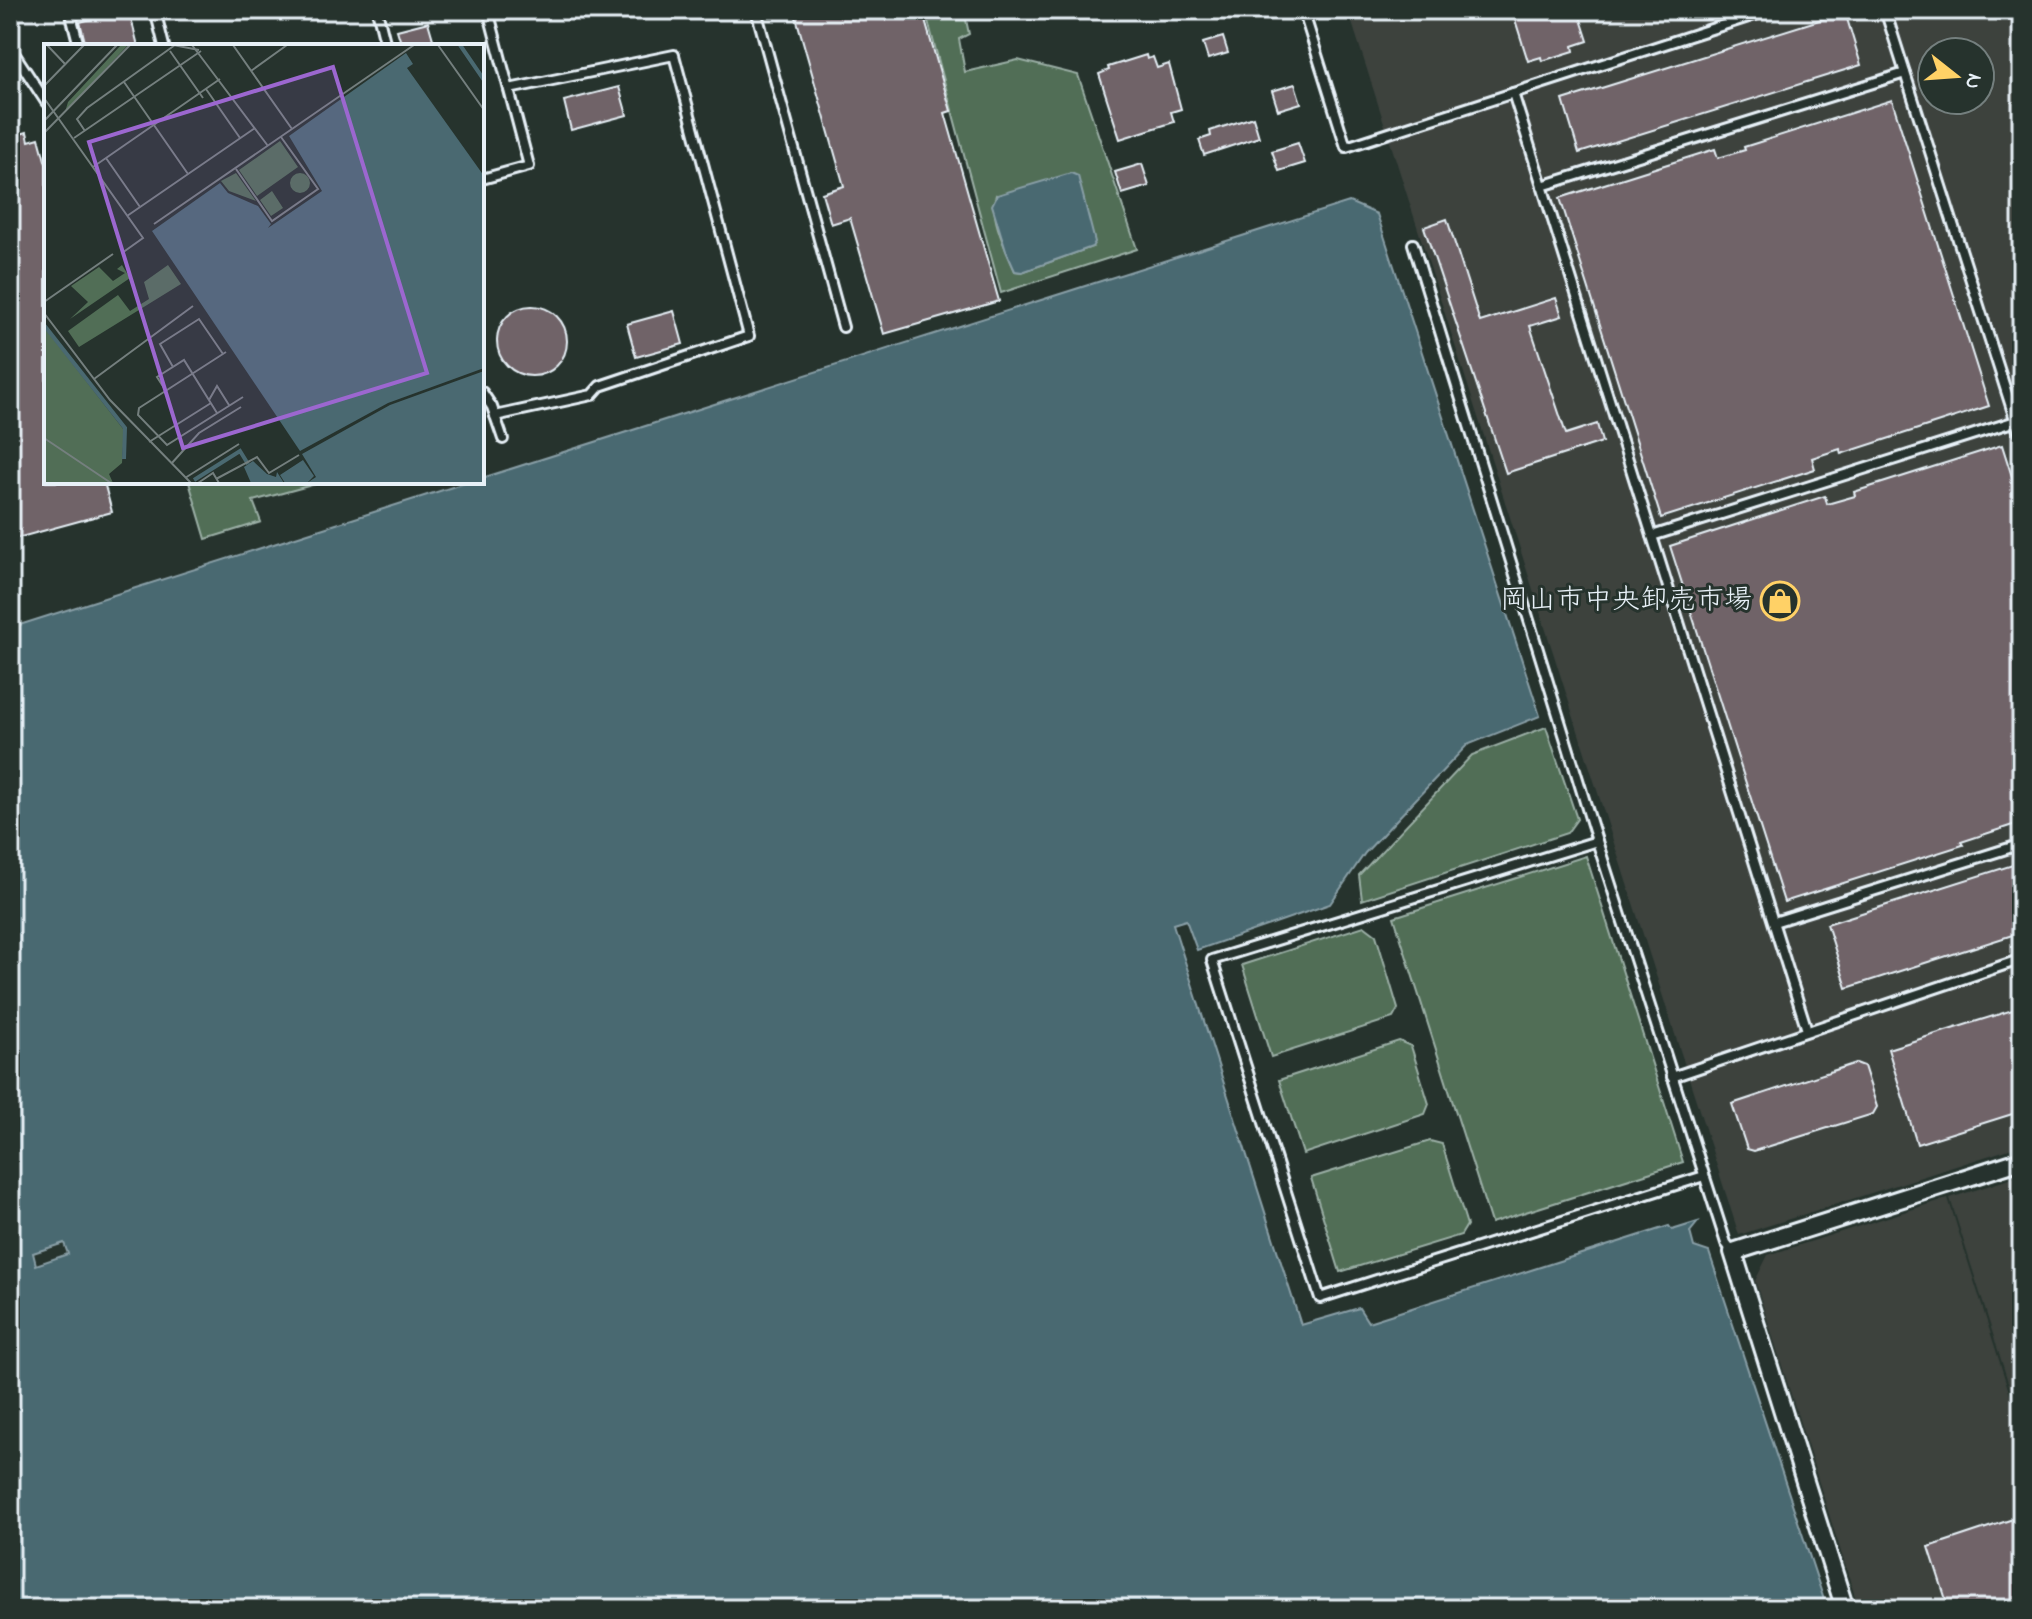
<svg xmlns="http://www.w3.org/2000/svg" width="2032" height="1619" font-family="'Indie Flower','Klee One',sans-serif">
<style>
.built{fill:#3c423e;fill-rule:evenodd}
.green{fill:#516e56;stroke:#9cb0a7;stroke-width:2;fill-rule:evenodd}
.water{fill:#4a6971;stroke:#899fa7;stroke-width:2;fill-rule:evenodd}
.building{fill:#6f6467;stroke:#e8f1f8;stroke-width:2}
.lines{fill:none;stroke-linecap:round;stroke-linejoin:round}
.service-casing{stroke:#e8f1f8;stroke-width:14}
.minor-casing{stroke:#e8f1f8;stroke-width:22}
.service{stroke:#26332d;stroke-width:8}
.minor{stroke:#26332d;stroke-width:16}
.labels{text-anchor:middle;dominant-baseline:central;stroke-width:6;stroke-linejoin:round;paint-order:stroke}
.poi-label{font-size:28px;fill:#e8f1f8;stroke:#26332d;text-anchor:end}
.inset-river{fill:none;stroke:#4a6971;stroke-width:4}
.inset-road{fill:none;stroke:#747f7e;stroke-width:2}
.view{fill:#9c67d0;fill-opacity:0.15;stroke:#9c67d0;stroke-width:4}
.inset-edge{fill:none;stroke:#e8f1f8;stroke-width:4}
</style>
<rect width="100%" height="100%" fill="#26332d"/>
<filter id="ink" filterUnits="userSpaceOnUse"><feTurbulence type="fractalNoise" baseFrequency=".0125" numOctaves="2"/><feDisplacementMap in="SourceGraphic" scale="16" xChannelSelector="R" yChannelSelector="G"/><feConvolveMatrix kernelMatrix="1 2 1 2 8 2 1 2 1" color-interpolation-filters="sRGB"/></filter>
<g filter="url(#ink)">
<g class="built">
<path d="M1348 10H2022V1145L1739 1235ZM1932 52H1980V100H1932Z"/>
<path d="M2022 1175V1426L1950 1198Z"/>
<path d="M1948 1198 2022 1433V1609H1859L1755 1281 1768 1255Z"/>
</g>
<g class="green">
<path d="M925 10H964L969 34 959 39 965 72 1018 60 1078 75 1137 249 1001 293ZM996 195 1092 247 1022 272 1015 271C1007 252 988 214 996 195Z"/>
<path d="M189 482H323L253 501 261 522 206 539Z"/>
<path d="M1546 727 1577 819 1567 833 1362 900 1359 875 1472 755Z"/>
<path d="M1586 856 1683 1162 1491 1223 1394 917Z"/>
<path d="M1364 926 1376 935 1398 1009 1393 1018 1271 1057 1242 965Z"/>
<path d="M1399 1041 1411 1046 1429 1104 1425 1114 1303 1154 1279 1080Z"/>
<path d="M1430 1141 1442 1144 1467 1225 1461 1235 1340 1272 1311 1178Z"/>
</g>
<g class="water">
<path d="M1071 173 1078 176 1095 242 1092 247 1022 272 1015 271 1006 251 992 205 997 195Z"/>
<path d="M1349 202 1377 214 1540 716 1467 745 1365 853 1330 904 1197 950 1186 920 1173 924 1301 1325 1359 1308 1368 1322 1669 1226 1672 1230 1698 1222 1690 1232 1694 1247 1709 1252 1827 1609H10V628L468 482H482V478ZM64 1243 68 1254 36 1265 33 1253Z"/>
</g>
<g class="building">
<path d="M107 10H129L138 46H86L80 22 109 14Z"/>
<path d="M794 10H922L951 111 945 113 999 301 884 334 850 218 831 224 822 193 844 186Z"/>
<path d="M1512 10H1578L1588 41 1573 46 1574 51 1542 61 1541 57 1528 61Z"/>
<path d="M1845 12 1861 65 1579 153 1563 100Z"/>
<path d="M428 22 435 46H402L397 30Z"/>
<path d="M1223 37 1228 53 1208 59 1203 43Z"/>
<path d="M1146 55 1147 59 1153 57 1157 68 1169 64 1181 109 1171 112 1174 122 1120 139 1099 74 1109 70 1108 67Z"/>
<path d="M1295 84 1301 103 1278 110 1272 91Z"/>
<path d="M619 87 627 115 571 130 564 101Z"/>
<path d="M1892 100 1989 406 1841 454 1840 449 1812 458 1815 469 1661 518 1560 198 1715 149 1718 158 1745 150 1744 147Z"/>
<path d="M1253 117 1259 137 1204 155 1199 140 1211 136 1210 131Z"/>
<path d="M27 132 29 141 39 138 46 164V482H104L112 512 10 540V137Z"/>
<path d="M1298 143 1305 163 1279 171 1272 151Z"/>
<path d="M1142 164 1149 186 1122 194 1115 172Z"/>
<path d="M1447 219 1480 322 1556 298 1562 316 1530 326 1566 434 1597 424 1602 442 1506 473 1424 227Z"/>
<circle cx="532" cy="341" r="35"/>
<path d="M674 311 683 344 636 357 627 324Z"/>
<path d="M2002 445 2022 508V822L1961 842 1963 845 1784 902 1670 546 1825 496 1827 504 1855 496 1854 492Z"/>
<path d="M2022 862V932L1847 988 1827 924Z"/>
<path d="M2022 1007V1111L1917 1144 1888 1049Z"/>
<path d="M1856 1063 1864 1066 1877 1107 1873 1114 1754 1151 1747 1149 1732 1104Z"/>
<path d="M2022 1516V1609H1949L1929 1547Z"/>
</g>
<g class="lines">
<g class="service-casing">
<g id="service">
<path d="M76 10 72 19 79 46"/>
<path d="M155 10 164 46"/>
<path d="M377 10 386 46"/>
<path d="M756 10 843 327"/>
<path d="M1303 10 1346 147 1770 10"/>
<path d="M1885 10 2022 441"/>
<path d="M10 47 46 102"/>
<path d="M1513 93 1807 1030"/>
<path d="M482 179 529 166 488 10"/>
<path d="M1542 186 1905 73"/>
<path d="M1413 244 1597 841 1726 1243 1733 1252"/>
<path d="M482 392 492 407 503 439"/>
<path d="M495 416 592 395 600 386 749 336 674 55 509 89"/>
<path d="M1652 536 2022 419"/>
<path d="M1597 841 1212 960 1320 1298 1704 1176"/>
<path d="M1774 922 2022 844"/>
<path d="M1672 1077 2022 959"/>
</g>
</g>
<g class="minor-casing">
<path id="minor" d="M1845 1609 1733 1252 2022 1160"/>
</g>
<use href="#service" class="service"/>
<use href="#minor" class="minor"/>
</g>
</g>
<defs>
<g id="shop-ring" transform="scale(2)"><circle r="9.5" fill="#26332d" stroke="#ffd166" stroke-width="1.5"/><path d="M-5-2.5h2.3a2.7 3.5 0 0 1 5.4 0H5L5.5 6h-11ZM-1.5-2.5h3a1.5 2.3 0 0 0-3 0Z" fill="#ffd166"/></g>
</defs>
<g fill-rule="evenodd">
<use href="#shop-ring" x="1780" y="601"/>
</g>
<g class="labels">
<g class="poi-label">
<text x="1752" y="601">岡山市中央卸売市場</text>
</g>
</g>
<g transform="translate(44 44)">
<rect width="440" height="440" fill="#26332d"/>
<path d="M77 1H84L21 68 24 58ZM236 97 254 123 213 152 195 126ZM246 139a10 10 0 1 1 20 0a10 10 0 1 1-20 0ZM192 129 212 157 185 147 177 137ZM228 147 239 164 227 172 216 156ZM78 221 86 234 26 275 44 258 27 242 55 223 69 237 81 229 73 225ZM124 221 137 240 35 303 24 287 74 251 86 267 105 255 100 238ZM0 283 80 386 78 419 65 430 69 439H0Z" fill="#516e56"/>
<path d="M362 9 369 20 363 24 440 132V324L344 359 256 407 108 187 176 139 184 149 214 162 227 180 224 184 278 147 245 92ZM440 327V439H241L236 431 259 416 270 432 263 439 272 433 258 410 346 361ZM209 417 223 430 232 433 233 428 240 439H207L200 423Z" fill="#4a6971"/>
<path class="inset-river" d="M416 1 440 36M0 281 81 384 80 415M150 436 196 407 204 420"/>
<path class="inset-road" d="M3 1 22 21M129 1 155 6M148 1 224 102M189 1 248 85M394 1 440 66M126 7 159 54M207 27 243 1M80 38 144 130M0 42 40 1M162 45 196 94M0 54 99 194 78 209M0 77 73 1M41 87 33 75 43 64 131 1M0 89 86 1M30 94 157 7M62 114 96 163M49 123 176 35M192 125 228 177 274 145 237 93M83 172 211 84M110 180 370 1M0 258 69 210M0 269 66 356 147 439M182 308 95 364 94 371 123 401 199 353M129 323 116 300 155 275 179 310M50 335 149 262M122 347 113 333 140 316 173 369M165 356 173 342 185 361M0 394 67 439M105 398 167 359M127 420 155 389 197 363M141 434 195 400M172 435 213 413 225 429 255 411M154 439 169 429 175 439"/>
<path class="view" d="M289 23 383 329 139 404 45 98Z"/>
<rect width="440" height="440" class="inset-edge"/>
</g>
<rect width="2032" height="1619" fill="none" stroke="#26332d" stroke-width="40"/>
<rect x="20" y="20" width="1992" height="1579" fill="none" stroke="#e8f1f8" stroke-width="3" filter="url(#ink)"/>
<g transform="translate(1956 76) rotate(107)"><circle r="38" fill="#26332d" stroke="#747f7e" stroke-width="2"/>
<path d="M0-6L14 30L0 20L-14 30Z" fill="#ffd166"/>
<text y="-12" font-size="22" font-weight="bold" text-anchor="middle" fill="#e8f1f8">N</text>
</g>
</svg>
